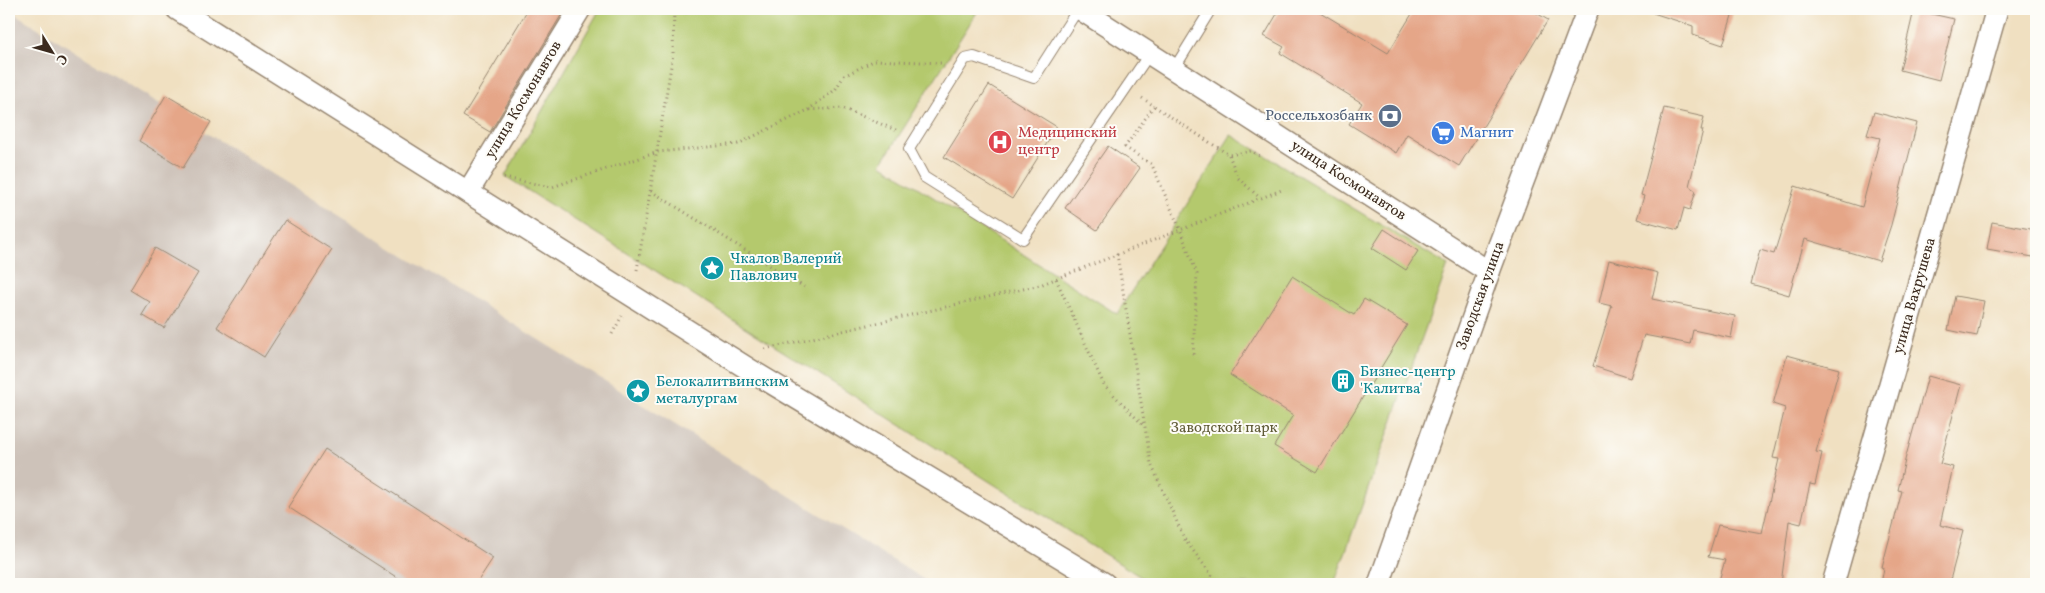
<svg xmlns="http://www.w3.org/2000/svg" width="2045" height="593" font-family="Vollkorn,serif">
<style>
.industrial{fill:#cdc2b9}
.green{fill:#b4c96d;stroke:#787a46}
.building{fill:#e5a688}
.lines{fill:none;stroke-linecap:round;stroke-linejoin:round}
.lane-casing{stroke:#968570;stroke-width:12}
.street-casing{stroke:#968570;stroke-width:24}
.path{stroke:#968570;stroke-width:3;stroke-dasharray:1 4;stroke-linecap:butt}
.lane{stroke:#fff;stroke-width:10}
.street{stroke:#fff;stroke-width:21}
.labels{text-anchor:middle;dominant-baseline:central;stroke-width:4;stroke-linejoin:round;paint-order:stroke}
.street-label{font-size:15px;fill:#3b2a1e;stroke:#fdfcf7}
.service-label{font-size:15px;fill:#4e5e75;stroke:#fdfcf7;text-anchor:end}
.health-label{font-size:15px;fill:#be3a42;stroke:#fdfcf7;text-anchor:start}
.shop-label{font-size:15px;fill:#366cbe;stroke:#fdfcf7;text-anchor:start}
.culture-label{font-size:15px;fill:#0d838f;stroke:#fdfcf7;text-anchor:start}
.park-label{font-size:15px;fill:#5f5a36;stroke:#fdfcf7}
</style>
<rect width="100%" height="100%" fill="#fdfcf7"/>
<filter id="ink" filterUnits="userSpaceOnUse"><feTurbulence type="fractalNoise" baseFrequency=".02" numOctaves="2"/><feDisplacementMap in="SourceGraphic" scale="10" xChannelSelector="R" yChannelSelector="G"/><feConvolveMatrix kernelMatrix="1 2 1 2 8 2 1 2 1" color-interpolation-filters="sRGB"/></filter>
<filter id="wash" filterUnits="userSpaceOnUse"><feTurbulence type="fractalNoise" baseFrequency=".0096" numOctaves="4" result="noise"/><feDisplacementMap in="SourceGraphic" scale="20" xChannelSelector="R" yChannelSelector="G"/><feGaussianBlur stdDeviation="1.12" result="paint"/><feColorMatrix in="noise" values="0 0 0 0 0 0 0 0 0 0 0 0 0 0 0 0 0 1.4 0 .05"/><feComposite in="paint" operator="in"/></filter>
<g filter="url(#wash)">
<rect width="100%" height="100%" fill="#f0e0c1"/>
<path class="industrial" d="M9 10 931 584H9Z"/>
<path class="green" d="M600 9H979L881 164 1117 314 1231 135 1448 265 1334 584H1152L505 176Z"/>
<g id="blocks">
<g class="building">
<path d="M528 9H565L490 132 463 116Z"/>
<path d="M1280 9H1315L1388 53 1415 9H1530L1548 20 1459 166 1407 134 1396 153 1349 124 1362 103 1280 53 1284 47 1264 36Z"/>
<path d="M1653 9H1734L1723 45 1693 35V26L1653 13Z"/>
<path d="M1914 10 1954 19 1939 80 1900 70Z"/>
<path d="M989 85 1057 127 1012 199 944 157Z"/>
<path d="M166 95 211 122 183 168 139 141Z"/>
<path d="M1664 108 1704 117 1701 130H1703L1689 186 1696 191 1690 210 1684 208 1678 230 1637 219 1644 196 1641 195Z"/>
<path d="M1874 112 1917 123 1891 225 1879 261 1805 239 1789 295 1751 284 1760 250 1774 254 1795 186 1862 207 1880 138 1867 135Z"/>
<path d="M1108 146 1140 168 1097 230 1065 208Z"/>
<path d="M285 220 332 250 264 357 217 327Z"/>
<path d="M1992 222 2036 230 2033 257 1987 249Z"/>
<path d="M1384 229 1418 251 1406 270 1372 248Z"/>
<path d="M155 248 198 273 164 328 142 315 150 302 130 290Z"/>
<path d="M1609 260 1658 273 1652 299 1735 316 1731 338 1693 330 1690 344 1644 335 1630 378 1593 366 1612 306 1599 303Z"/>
<path d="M1292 276 1354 315 1364 299 1407 325 1317 472 1274 446 1293 415 1230 375Z"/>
<path d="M1955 296 1984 301 1977 336 1948 330Z"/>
<path d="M1787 355 1839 369 1816 452 1822 453 1815 485 1810 484 1801 524 1789 521 1781 584H1718L1725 560 1708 557 1718 525 1762 533 1779 459 1773 458 1785 408 1773 404Z"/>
<path d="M1928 376 1961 385 1940 464 1953 467 1940 525 1963 531 1949 584H1881L1884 568 1882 567 1902 491 1898 490 1906 456Z"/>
<path d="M325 449 493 558 476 584H407L288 507Z"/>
</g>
</g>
</g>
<g filter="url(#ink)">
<use href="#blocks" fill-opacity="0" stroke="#968570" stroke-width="1"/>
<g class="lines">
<g class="lane-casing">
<g id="lane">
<path d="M1078 9 1034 78 974 57 965 59 909 149 924 177 1023 239 1150 53"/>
<path d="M1174 69 1211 9"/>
</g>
</g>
<g class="street-casing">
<g id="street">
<path d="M177 9 750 370 1105 584"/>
<path d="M1080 9 1489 272"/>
<path d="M468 192 580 9"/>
<path d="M1379 584 1489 272 1588 9"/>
<path d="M1833 584 1997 9"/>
</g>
</g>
<g class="path">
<path d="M1142 98 1229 155 1251 151 1260 156"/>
<path d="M1154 106 1125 147 1152 165 1180 229 1197 274 1193 357"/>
<path d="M808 110 835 90 844 76 875 60 942 63"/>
<path d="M1229 155 1238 178 1260 198"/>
<path d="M504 178 552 187 658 152 738 144 808 110 842 108 898 131"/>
<path d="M651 191 804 287"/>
<path d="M1117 254 1151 464 1185 540 1214 578"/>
<path d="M637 270 673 54 674 9"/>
<path d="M1056 279 1104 385 1144 426"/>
<path d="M612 334 622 316"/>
<path d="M765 349 1040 285 1284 189"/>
</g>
<use href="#lane" class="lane"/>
<use href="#street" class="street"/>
</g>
</g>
<defs>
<g id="bank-disc" transform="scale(1.25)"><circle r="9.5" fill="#5c6f8a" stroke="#fdfcf7"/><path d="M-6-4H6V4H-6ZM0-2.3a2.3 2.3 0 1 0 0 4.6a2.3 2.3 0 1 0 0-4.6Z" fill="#fff"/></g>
<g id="supermarket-disc" transform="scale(1.25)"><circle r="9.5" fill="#3f7fe0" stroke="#fdfcf7"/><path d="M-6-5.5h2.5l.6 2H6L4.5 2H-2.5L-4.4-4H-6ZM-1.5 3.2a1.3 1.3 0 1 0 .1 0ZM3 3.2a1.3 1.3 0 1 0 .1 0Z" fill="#fff"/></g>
<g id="hospital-disc" transform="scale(1.25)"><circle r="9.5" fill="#e0444e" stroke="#fdfcf7"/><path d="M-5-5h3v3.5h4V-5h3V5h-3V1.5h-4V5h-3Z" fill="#fff"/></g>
<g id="sight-disc" transform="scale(1.25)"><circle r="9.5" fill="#0f9aa8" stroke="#fdfcf7"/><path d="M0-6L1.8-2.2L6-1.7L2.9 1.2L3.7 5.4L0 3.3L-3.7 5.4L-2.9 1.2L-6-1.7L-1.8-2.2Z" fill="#fff"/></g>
<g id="building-disc" transform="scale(1.25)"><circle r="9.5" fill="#0f9aa8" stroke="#fdfcf7"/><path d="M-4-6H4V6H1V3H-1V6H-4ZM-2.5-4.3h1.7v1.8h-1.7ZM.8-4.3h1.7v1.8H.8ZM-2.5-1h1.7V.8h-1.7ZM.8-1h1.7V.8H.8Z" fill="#fff"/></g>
</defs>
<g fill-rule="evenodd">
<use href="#bank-disc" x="1390" y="116"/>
<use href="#supermarket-disc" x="1443" y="133"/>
<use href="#hospital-disc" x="1000" y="142"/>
<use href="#sight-disc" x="712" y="268"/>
<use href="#building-disc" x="1343" y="381"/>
<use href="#sight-disc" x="638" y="391"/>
</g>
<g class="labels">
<g class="street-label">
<text transform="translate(524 100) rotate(-59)">улица Космонавтов</text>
<text transform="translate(1348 181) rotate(33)">улица Космонавтов</text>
<text transform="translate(1481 296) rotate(-70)">Заводская улица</text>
<text transform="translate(1915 296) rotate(-74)">улица Вахрушева</text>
</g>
<g class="service-label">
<text x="1372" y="116">Россельхозбанк</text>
</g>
<g class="health-label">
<text x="1018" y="133">Медицинский<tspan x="1018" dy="17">центр</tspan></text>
</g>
<g class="shop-label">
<text x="1460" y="133">Магнит</text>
</g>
<g class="culture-label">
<text x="730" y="259">Чкалов Валерий<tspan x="730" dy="17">Павлович</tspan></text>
<text x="1360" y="372">Бизнес-центр<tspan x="1360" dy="17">'Калитва'</tspan></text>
<text x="656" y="382">Белокалитвинским<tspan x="656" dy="17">металургам</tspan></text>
</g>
<g class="park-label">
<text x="1224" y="428">Заводской парк</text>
</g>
</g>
<rect width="2045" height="593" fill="none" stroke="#fdfcf7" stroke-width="30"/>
<g transform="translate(52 52) rotate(127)" stroke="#fdfcf7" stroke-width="4" paint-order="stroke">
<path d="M0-4L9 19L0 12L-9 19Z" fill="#3b2a1e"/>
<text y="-8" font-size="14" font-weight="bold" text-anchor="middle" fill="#3b2a1e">С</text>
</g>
</svg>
